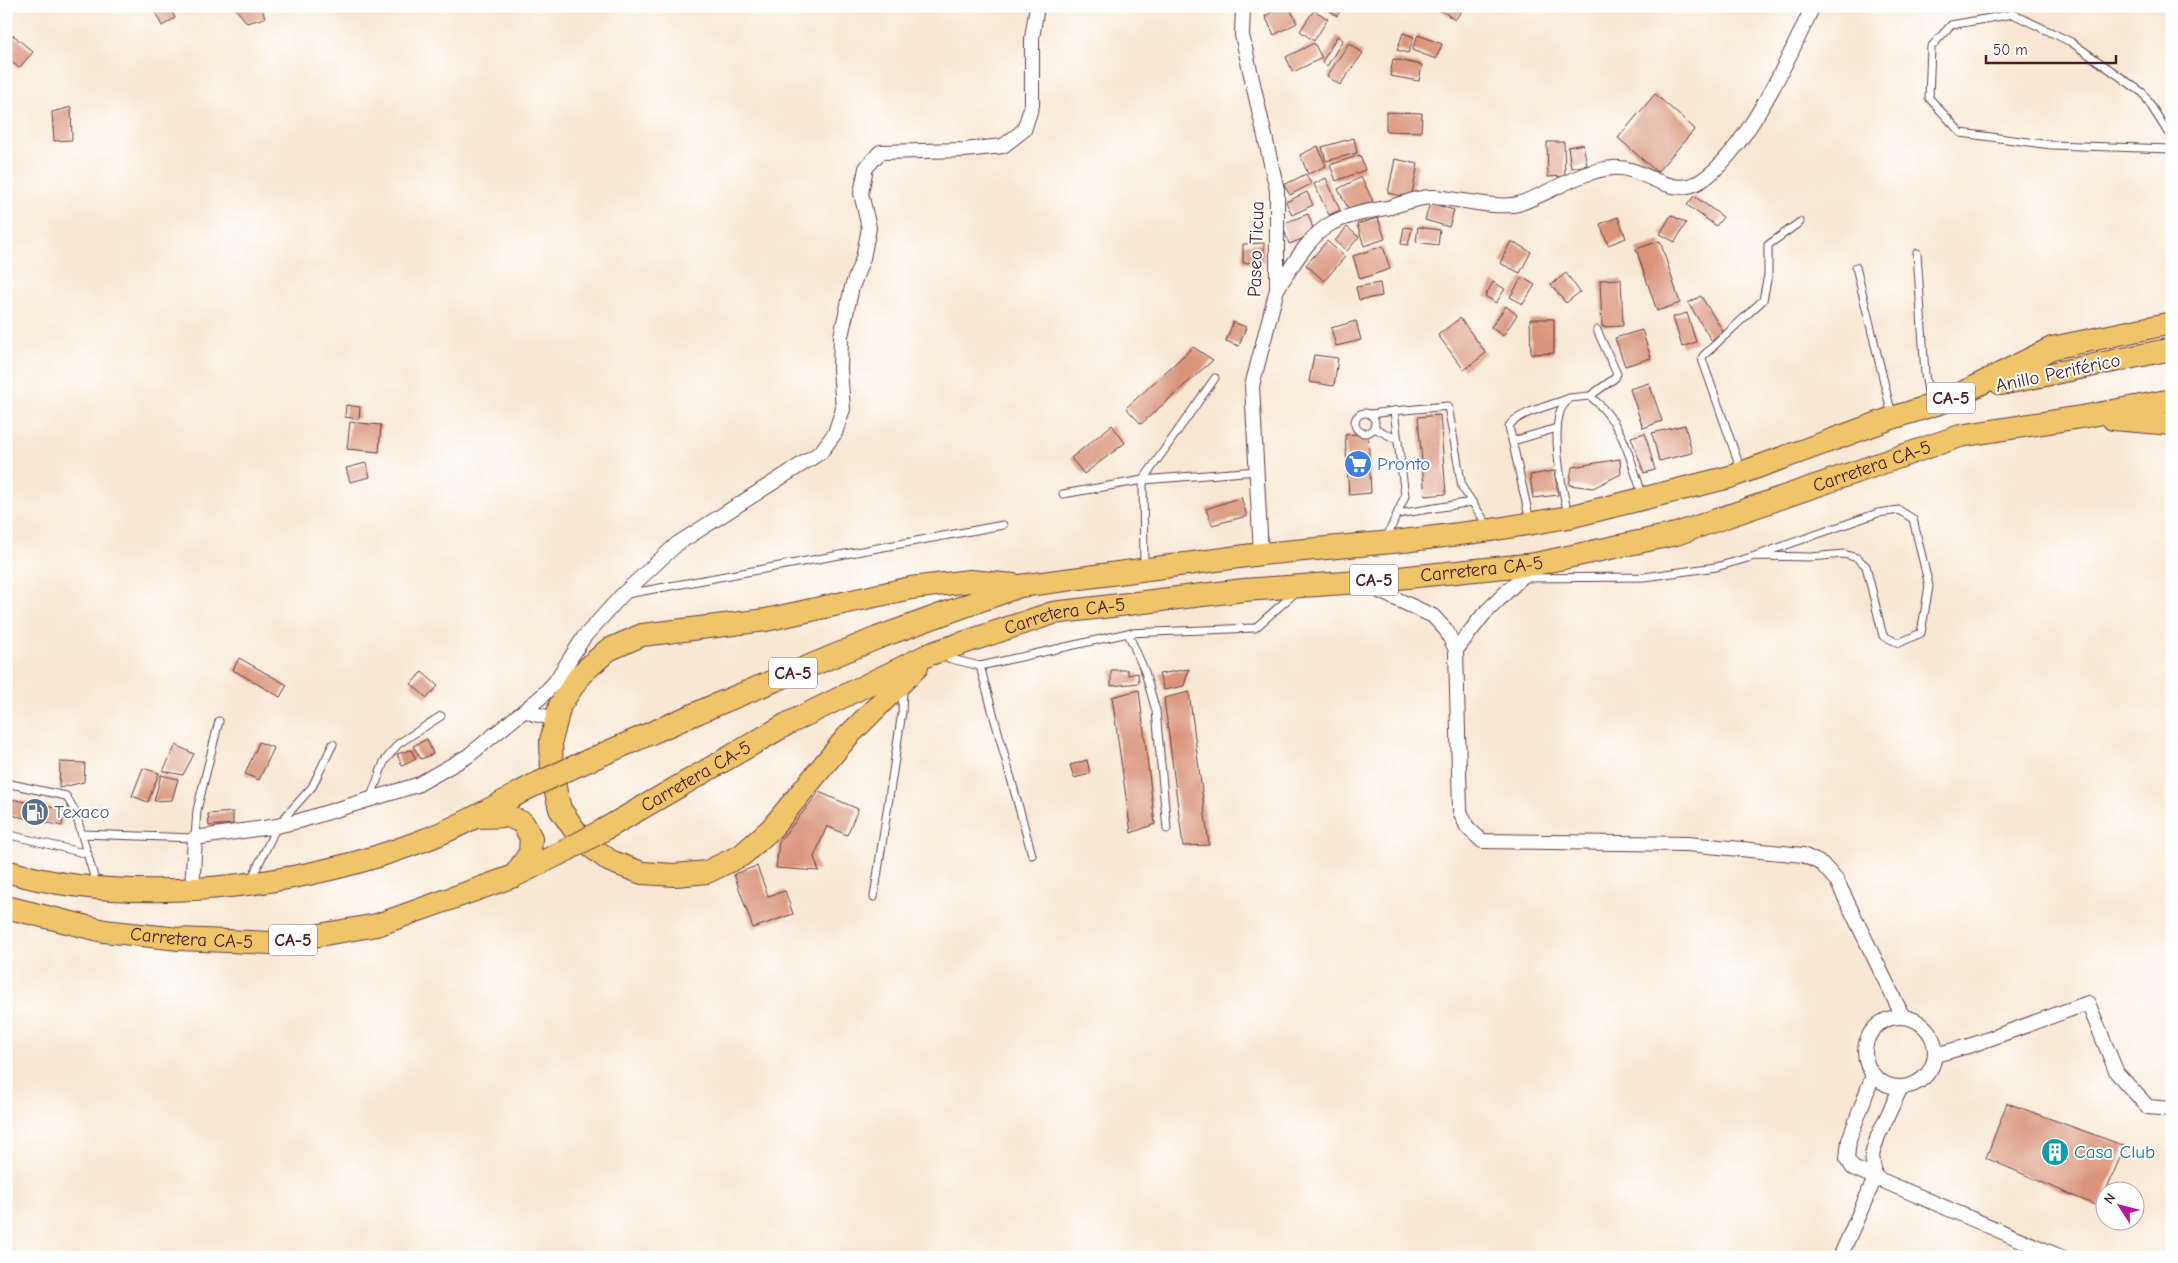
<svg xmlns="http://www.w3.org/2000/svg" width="2178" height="1263" font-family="'Comic Neue',sans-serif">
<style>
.building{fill:#da947a}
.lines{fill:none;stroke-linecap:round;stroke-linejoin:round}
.service-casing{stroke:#643d44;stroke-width:9}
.minor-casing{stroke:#643d44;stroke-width:16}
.trunk-casing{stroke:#643d44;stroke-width:24}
.service{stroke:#fff;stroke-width:7}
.minor{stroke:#fff;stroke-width:14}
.trunk{stroke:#f0c469;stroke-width:22}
.trunk-bridge-casing{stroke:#643d44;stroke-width:24;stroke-linecap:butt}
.trunk-bridge{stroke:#f0c469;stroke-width:22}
.labels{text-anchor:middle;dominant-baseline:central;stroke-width:4;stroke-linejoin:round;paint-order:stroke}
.shield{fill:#fff;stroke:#80626b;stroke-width:1}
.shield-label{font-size:18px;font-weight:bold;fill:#4a1f2b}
.street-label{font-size:19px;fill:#4a1f2b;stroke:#fff}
.shop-label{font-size:19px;fill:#366cbe;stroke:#fff;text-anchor:start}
.service-label{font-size:19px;fill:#4e5e75;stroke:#fff;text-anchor:start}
.culture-label{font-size:19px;fill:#0d838f;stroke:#fff;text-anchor:start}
</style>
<rect width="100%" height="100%" fill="#fff"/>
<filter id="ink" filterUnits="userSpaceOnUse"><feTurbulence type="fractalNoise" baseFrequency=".02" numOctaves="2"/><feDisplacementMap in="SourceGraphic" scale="10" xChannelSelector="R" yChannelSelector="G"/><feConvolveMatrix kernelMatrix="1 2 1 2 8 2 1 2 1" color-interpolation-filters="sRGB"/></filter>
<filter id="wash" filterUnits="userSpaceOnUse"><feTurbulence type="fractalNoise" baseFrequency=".0096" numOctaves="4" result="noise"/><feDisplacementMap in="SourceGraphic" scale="20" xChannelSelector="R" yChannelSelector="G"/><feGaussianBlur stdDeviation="1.12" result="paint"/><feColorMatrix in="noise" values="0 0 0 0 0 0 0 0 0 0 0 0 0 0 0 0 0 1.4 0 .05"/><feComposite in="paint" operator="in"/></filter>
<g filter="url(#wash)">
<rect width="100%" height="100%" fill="#f7e7d3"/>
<g id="blocks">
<g class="building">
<path d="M152 6H169L175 18 162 26Z"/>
<path d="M242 6H261L265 18 247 23 235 8Z"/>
<path d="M1284 6H1289L1297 23 1274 35 1265 16Z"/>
<path d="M1322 6H1344L1337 16Z"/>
<path d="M1435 6H1465L1455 20Z"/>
<path d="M1314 10 1328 19 1314 41 1300 31Z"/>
<path d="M1403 33 1414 37 1408 53 1397 50Z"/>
<path d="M13 35 33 52 19 68 6 57V43Z"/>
<path d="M1418 35 1442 44 1436 59 1412 50Z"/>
<path d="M1337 36 1343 40 1327 66 1322 62Z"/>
<path d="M1314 43 1322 58 1293 72 1286 57Z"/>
<path d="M1349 43 1363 53 1340 85 1327 76Z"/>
<path d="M1393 59 1422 65 1419 81 1390 76Z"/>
<path d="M1655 94 1695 129 1657 172 1618 138Z"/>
<path d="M71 107 72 140 54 141 52 112Z"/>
<path d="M1386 112 1422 113 1421 132 1386 131Z"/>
<path d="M1354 138 1357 153 1326 161 1322 147Z"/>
<path d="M1547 142H1564L1565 176 1548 177Z"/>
<path d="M1583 144 1587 165 1571 168 1568 147Z"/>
<path d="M1318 146 1326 166 1308 174 1300 155Z"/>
<path d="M1360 155 1365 170 1336 181 1330 165Z"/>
<path d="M1395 159 1418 164 1411 198 1388 193Z"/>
<path d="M1306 174 1311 184 1290 195 1284 185Z"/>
<path d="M1361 177 1373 201 1351 214 1338 189Z"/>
<path d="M1326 178 1340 210 1329 215 1314 184Z"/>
<path d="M1307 192 1313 205 1292 215 1286 202Z"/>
<path d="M1694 196 1723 217 1716 226 1687 205Z"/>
<path d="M1430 203 1454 210 1449 227 1425 220Z"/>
<path d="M1308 214 1315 234 1289 244 1282 224Z"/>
<path d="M1671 215 1686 223 1675 242 1660 234Z"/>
<path d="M1618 217 1626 238 1608 245 1600 224Z"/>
<path d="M1378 218 1385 239 1364 246 1357 224Z"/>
<path d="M1347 227 1359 237 1347 251 1335 241Z"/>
<path d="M1404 227 1412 228 1408 245 1401 244Z"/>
<path d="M1418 227 1440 230 1438 245 1416 242Z"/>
<path d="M1327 241 1345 257 1324 281 1306 265Z"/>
<path d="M1511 241 1531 252 1520 273 1500 263Z"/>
<path d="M1660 241 1680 303 1657 311 1636 249Z"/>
<path d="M1264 243V262L1243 263V244Z"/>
<path d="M1383 246 1390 269 1360 279 1353 256Z"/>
<path d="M1566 273 1580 292 1566 303 1551 285Z"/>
<path d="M1522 277 1535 285 1523 304 1510 297Z"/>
<path d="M1621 279 1623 326 1602 327 1600 280Z"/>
<path d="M1493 282 1505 289 1496 303 1485 296Z"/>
<path d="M1380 283 1382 296 1359 300 1356 287Z"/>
<path d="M1701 296 1724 333 1712 341 1688 303Z"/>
<path d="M1506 306 1517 315 1503 336 1491 327Z"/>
<path d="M1687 313 1696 342 1682 347 1673 317Z"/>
<path d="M1460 318 1486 353 1464 370 1438 335Z"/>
<path d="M1530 319H1554V353L1531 354Z"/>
<path d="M1356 321 1361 340 1336 346 1331 328Z"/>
<path d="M1233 322 1246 327 1239 346 1226 341Z"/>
<path d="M1642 330 1651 358 1625 366 1615 338Z"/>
<path d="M1193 347 1213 360 1141 424 1126 408Z"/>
<path d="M1314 355 1338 358 1334 386 1309 382Z"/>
<path d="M1649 383 1662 421 1643 428 1630 389Z"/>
<path d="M346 405 360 407 359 419 345 417Z"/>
<path d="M1440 415 1446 494 1425 496 1418 417Z"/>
<path d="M350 422 381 425 379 452 347 449Z"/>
<path d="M1112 425 1125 443 1084 474 1071 458Z"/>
<path d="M1685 425 1692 453 1659 461 1652 433Z"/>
<path d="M1368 433 1371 493 1349 495 1345 435Z"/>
<path d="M1645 433 1655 470 1644 473 1631 437Z"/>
<path d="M1620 459 1621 474 1593 488 1569 485 1572 467Z"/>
<path d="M366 463 370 477 350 482 346 468Z"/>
<path d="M1554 471 1558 495 1533 498 1530 475Z"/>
<path d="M1241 497 1247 516 1212 525 1206 509Z"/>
<path d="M239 658 287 685 280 697 233 670Z"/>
<path d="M1189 669 1184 686 1164 690 1159 674Z"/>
<path d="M1111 670H1128V675L1138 673 1139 683 1111 686Z"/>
<path d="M422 672 438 686 427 698 411 684Z"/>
<path d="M1139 690 1155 824 1131 833 1112 697Z"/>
<path d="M1189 692 1209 845 1183 846 1164 698Z"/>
<path d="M427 739 433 754 421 759 413 746Z"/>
<path d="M259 742 274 748 259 780 245 774Z"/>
<path d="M176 745 194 754 183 775 163 771Z"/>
<path d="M411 750 416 759 402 766 397 754Z"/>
<path d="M1087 760 1090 774 1074 778 1070 765Z"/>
<path d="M60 762 85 763 84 782 59 788Z"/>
<path d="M143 768 159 773 148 802 132 796Z"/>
<path d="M161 775 178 779 172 800 154 801Z"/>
<path d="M819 792 858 809 847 835 827 826 814 857 819 871 776 868 779 842Z"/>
<path d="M6 798 65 810 62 826 6 814Z"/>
<path d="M233 812V824L209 826 208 814Z"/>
<path d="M757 866 768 896 785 891 793 914 753 928 734 874Z"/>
<path d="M2007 1103 2125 1146 2099 1207 1986 1158Z"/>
</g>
</g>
</g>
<g filter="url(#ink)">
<use href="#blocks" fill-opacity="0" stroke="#643d44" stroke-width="1"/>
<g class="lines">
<g class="service-casing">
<g id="service">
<path d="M2172 139 2143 93 2071 42 2013 14 1951 25 1931 47 1929 98 1961 133 2051 145 2172 149"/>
<path d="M1917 253 1925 374 1930 403"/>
<path d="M1856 267 1892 415"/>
<path d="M1590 396 1615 378 1617 374 1597 330"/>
<circle cx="1365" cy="423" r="10"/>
<path d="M1371 414 1394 411"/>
<path d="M1374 428 1398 440"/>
<path d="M1513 441 1557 428"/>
<path d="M1741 470 1702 359 1703 356 1763 300 1768 275V245L1800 222"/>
<path d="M1063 494 1143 480 1257 471"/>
<path d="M1398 514 1472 502"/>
<path d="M1568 514C1562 489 1552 437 1560 412 1561 407 1566 403 1569 398L1590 396C1624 424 1629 457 1643 496"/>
<path d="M1530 521 1509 426C1517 413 1552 405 1567 399"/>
<path d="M1386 539 1405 496 1394 411 1448 406 1462 487 1488 526"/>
<path d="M1144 568 1143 480 1215 378"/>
<path d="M1521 578 1644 577 1716 567 1755 556 1878 513 1899 510 1913 519 1929 586 1921 633 1899 643 1883 636 1866 566 1857 558 1844 554 1811 557 1755 556"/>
<path d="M627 594 1003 525"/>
<path d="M1128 633 1145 672 1156 711 1167 829"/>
<path d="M943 657 980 666 1128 633 1255 628 1296 592"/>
<path d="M980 666 1032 855"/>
<path d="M6 783 66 796 75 811 96 884"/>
<path d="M370 799 384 762 398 744 441 716"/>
<path d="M6 834 88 854"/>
<path d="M82 834 195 838 197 810 219 721"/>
<path d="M251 880 277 826 312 787 333 744"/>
<path d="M874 897 902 712 903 689"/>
</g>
</g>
<g class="minor-casing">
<g id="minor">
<path d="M1243 6 1242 35 1277 190V289L1252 386 1261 554"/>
<path d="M1277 289C1292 267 1308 236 1332 223 1350 214 1372 211 1391 207 1404 203 1421 196 1435 197 1456 199 1499 209 1518 204 1550 194 1578 171 1613 168 1642 165 1669 199 1699 182 1744 156 1791 54 1813 6"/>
<path d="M1364 584 1433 616 1446 630 1456 650 1460 811 1467 827 1482 841 1688 844 1803 855 1822 864 1837 881 1903 1017"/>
<path d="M1456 650 1483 615 1535 564"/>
<path d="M526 710 534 714 557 719"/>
<path d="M192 889 195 838 277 826 299 821 417 785 468 756 541 697 555 682 584 637 622 595 677 544 821 452 835 433 843 409 840 369 841 336 852 287 863 258 869 228 861 193 866 168 880 152 964 150 1003 146 1024 130 1032 105V38L1037 6"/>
<circle cx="1900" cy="1052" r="35"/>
<path d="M1935 1055 1972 1045 2088 1003 2117 1073 2148 1107 2172 1109"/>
<path d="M1873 1075 1849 1140 1847 1159 1853 1168 2061 1257"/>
<path d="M1840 1257 1875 1178 1872 1155 1878 1136 1901 1087"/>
</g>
</g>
<g class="trunk-casing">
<g id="trunk">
<path d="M2001 384 2172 349"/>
<path d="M2113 419 2172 424"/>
<path d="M917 667 847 737 771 829 742 855 707 872 675 875 642 873 610 861 581 839 560 809 552 775 551 741 560 705 581 674 608 650 642 635 766 620 911 588 970 581 1014 585"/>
<path d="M569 769 713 706 877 638 1020 586 1261 554 1403 541 1491 530 1569 517 1730 477 1892 418 1946 401 2052 348 2172 323"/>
<path d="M479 817 508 816 523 823 531 838 530 853 514 876"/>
<path id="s1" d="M605 829 787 724 930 654 1053 613 1244 590 1359 582 1535 564 1676 534 1960 436 2087 416 2172 400"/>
<path d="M6 871C132 908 297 888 419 842 458 828 494 807 530 787"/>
<path id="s2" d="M6 907 104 931 179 939 273 943 377 925 514 876 567 850"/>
</g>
</g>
<use href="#service" class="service"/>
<use href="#minor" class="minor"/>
<use href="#trunk" class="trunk"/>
<g class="trunk-bridge-casing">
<g id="trunk-bridge">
<path d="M530 787 569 769"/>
<path d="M567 850 605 829"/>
</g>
</g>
<use href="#trunk-bridge" class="trunk-bridge"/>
</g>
</g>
<defs>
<g id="supermarket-disc" transform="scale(1.4375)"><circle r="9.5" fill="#3f7fe0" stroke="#fff"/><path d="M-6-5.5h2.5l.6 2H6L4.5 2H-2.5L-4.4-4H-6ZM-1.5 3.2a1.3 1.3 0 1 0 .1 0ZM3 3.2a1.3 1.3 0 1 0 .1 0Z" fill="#fff"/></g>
<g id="fuel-disc" transform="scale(1.4375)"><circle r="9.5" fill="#5c6f8a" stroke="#fff"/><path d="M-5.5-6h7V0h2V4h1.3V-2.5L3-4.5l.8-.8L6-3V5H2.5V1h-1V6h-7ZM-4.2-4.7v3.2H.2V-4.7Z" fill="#fff"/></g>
<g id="building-disc" transform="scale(1.4375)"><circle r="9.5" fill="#0f9aa8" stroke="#fff"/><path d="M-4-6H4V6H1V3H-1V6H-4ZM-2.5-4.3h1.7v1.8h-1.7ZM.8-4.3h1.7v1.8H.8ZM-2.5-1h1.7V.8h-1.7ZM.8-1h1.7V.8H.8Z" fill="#fff"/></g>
</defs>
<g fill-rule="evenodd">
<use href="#supermarket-disc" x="1358" y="464"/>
<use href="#fuel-disc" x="35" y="812"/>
<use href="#building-disc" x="2055" y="1152"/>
</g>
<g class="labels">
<g class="shield">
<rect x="1927" y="382.5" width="48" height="31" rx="4"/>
<rect x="1350" y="564.5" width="48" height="31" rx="4"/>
<rect x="769" y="657.5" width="48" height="31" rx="4"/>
<rect x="269" y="924.5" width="48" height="31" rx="4"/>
</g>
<g class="shield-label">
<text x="1951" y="398">CA-5</text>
<text x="1374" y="580">CA-5</text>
<text x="793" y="673">CA-5</text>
<text x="293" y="940">CA-5</text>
</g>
<g class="street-label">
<text transform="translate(1256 249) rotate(-88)">Paseo Ticua</text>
<text transform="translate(2058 373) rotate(-12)">Anillo Periférico</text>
<text stroke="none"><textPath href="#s1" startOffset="1335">Carretera CA-5</textPath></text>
<text stroke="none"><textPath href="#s1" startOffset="930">Carretera CA-5</textPath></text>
<text stroke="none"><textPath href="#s1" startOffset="510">Carretera CA-5</textPath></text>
<text stroke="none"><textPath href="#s1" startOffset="105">Carretera CA-5</textPath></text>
<text stroke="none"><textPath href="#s2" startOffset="189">Carretera CA-5</textPath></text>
</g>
<g class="shop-label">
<text x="1377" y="464">Pronto</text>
</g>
<g class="service-label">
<text x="54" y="812">Texaco</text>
</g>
<g class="culture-label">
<text x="2074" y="1152">Casa Club</text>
</g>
</g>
<rect width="2178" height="1263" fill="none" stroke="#fff" stroke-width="25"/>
<g transform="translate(2120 1206) rotate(306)"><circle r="24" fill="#ffffff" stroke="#b7a5aa"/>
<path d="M0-4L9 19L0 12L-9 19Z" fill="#b5179e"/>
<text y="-8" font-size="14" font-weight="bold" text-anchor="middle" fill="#4a1f2b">N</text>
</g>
<path d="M1986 55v8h130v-8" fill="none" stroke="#4a1f2b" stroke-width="2.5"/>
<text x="1993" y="55" font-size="15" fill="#4a1f2b" stroke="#ffffff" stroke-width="4" paint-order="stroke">50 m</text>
</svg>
